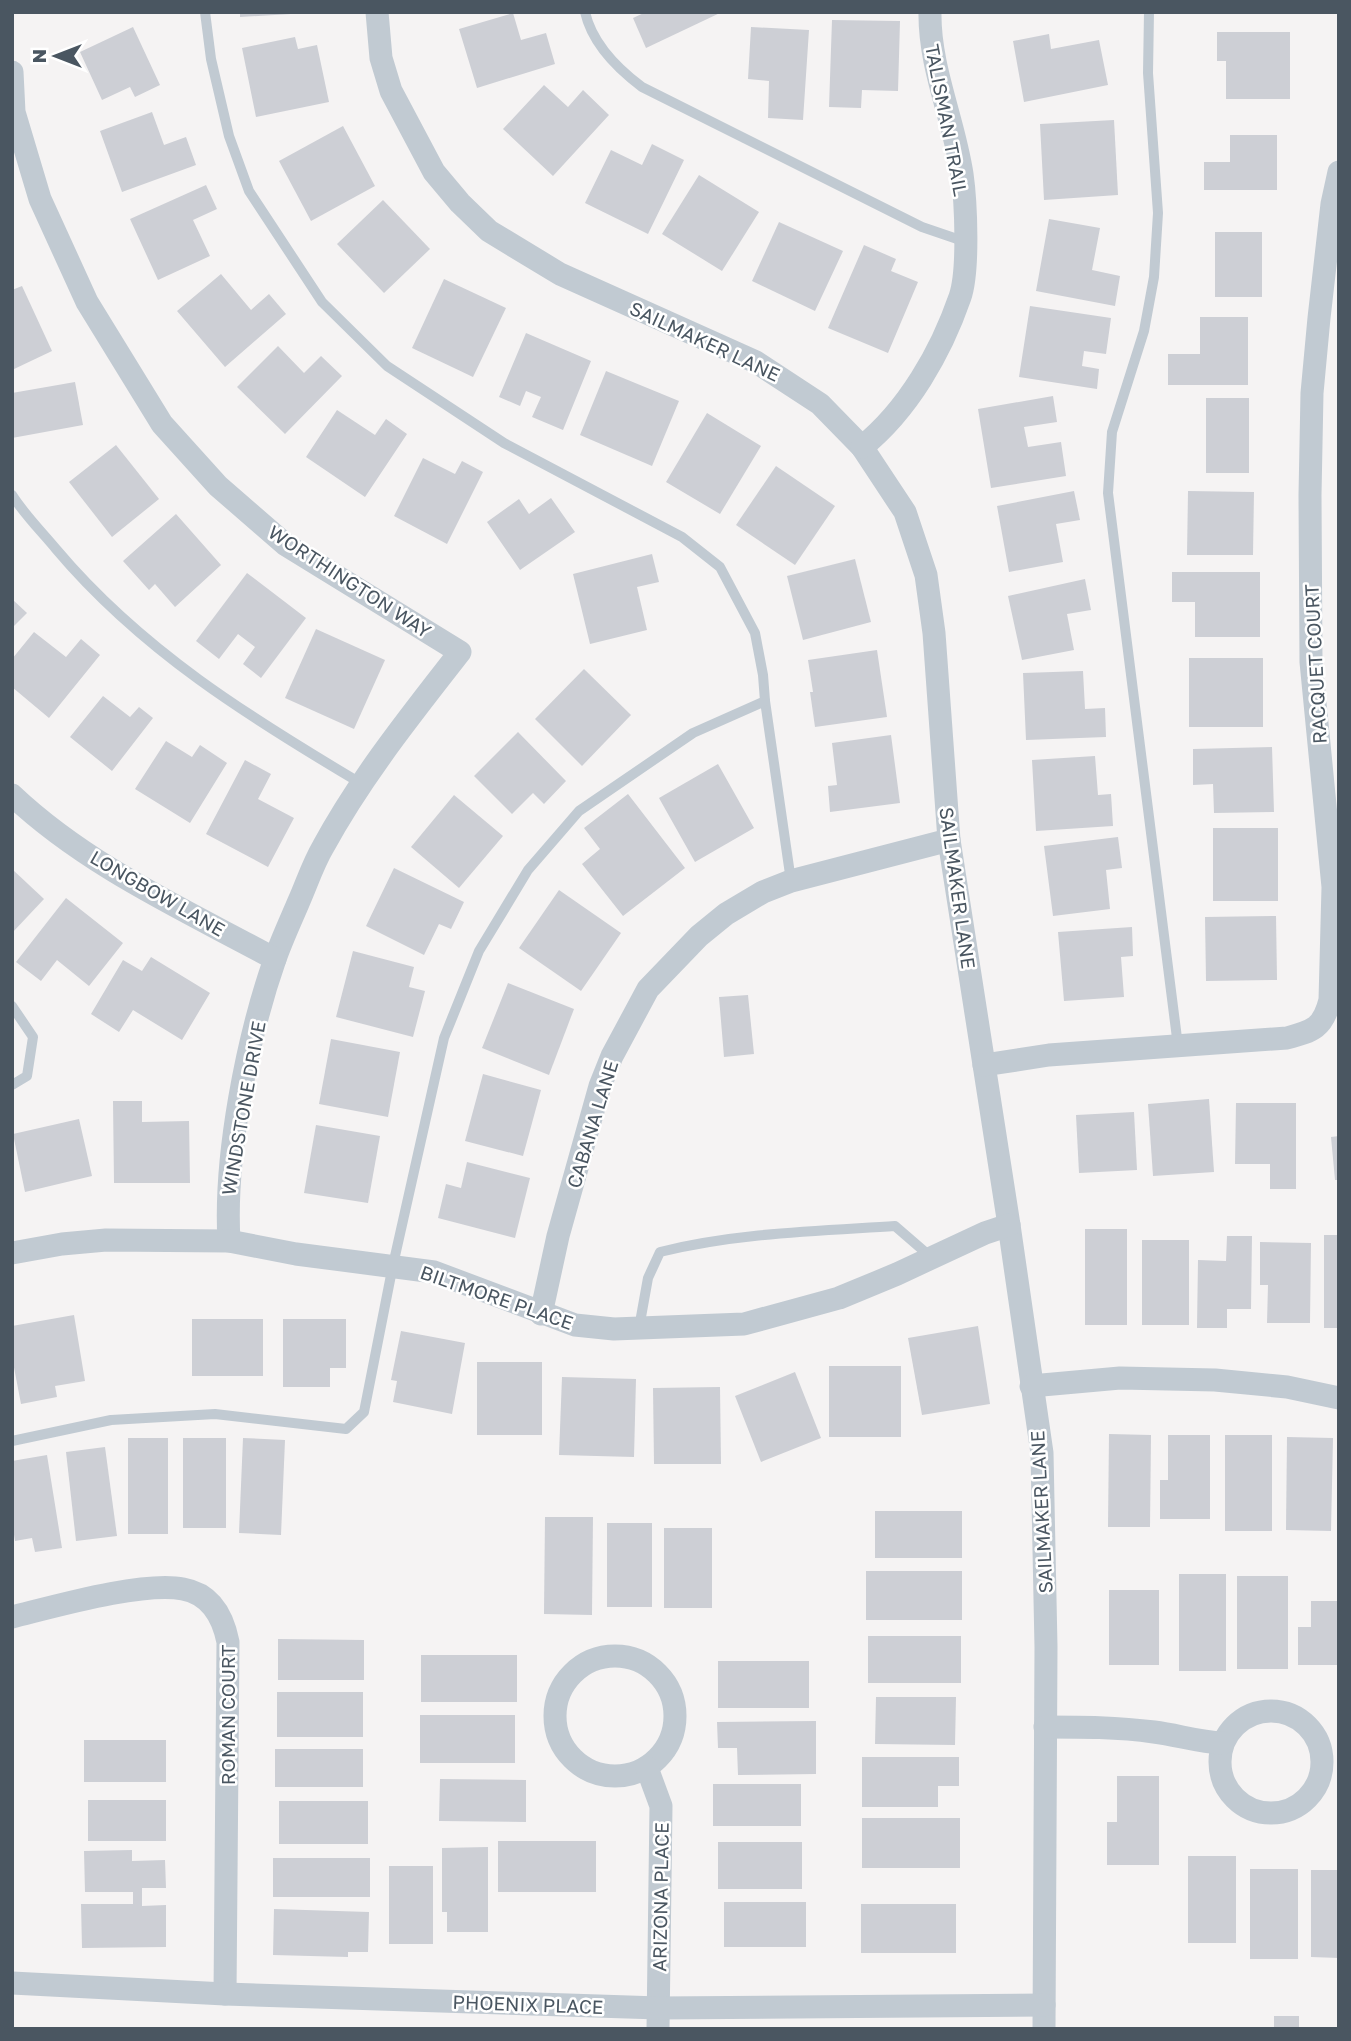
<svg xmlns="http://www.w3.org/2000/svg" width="1351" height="2041" font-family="'Golos Text',sans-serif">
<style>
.building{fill:#cdcfd5}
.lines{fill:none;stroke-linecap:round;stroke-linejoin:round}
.service{stroke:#c1cad2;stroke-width:10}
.minor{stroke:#c1cad2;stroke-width:23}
.labels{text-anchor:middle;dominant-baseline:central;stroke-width:5;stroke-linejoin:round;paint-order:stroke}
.street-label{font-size:19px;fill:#4a5661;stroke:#fff}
</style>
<rect width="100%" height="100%" fill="#f5f3f3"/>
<g class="building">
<path d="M240 12H291V14L240 17Z"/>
<path d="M646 12H722L646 48 633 18Z"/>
<path d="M513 13 521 40 546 33 555 64 477 88 459 29Z"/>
<path d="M832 20 900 21 898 91 862 90 861 108 829 107Z"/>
<path d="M133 27 160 85 135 97 130 87 102 100 80 52Z"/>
<path d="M751 27 809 30 803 120 768 118 769 81 748 79Z"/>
<path d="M1217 32H1290V99H1226V61H1217Z"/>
<path d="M1049 34 1051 49 1099 40 1108 85 1024 102 1013 41Z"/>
<path d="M295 37 298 49 317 45 329 102 256 117 242 48Z"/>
<path d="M544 85 568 107 583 90 609 115 553 176 503 129Z"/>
<path d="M152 112 164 145 186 137 196 165 122 192 100 131Z"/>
<path d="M1114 120 1118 195 1044 200 1040 124Z"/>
<path d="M343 126 375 186 311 221 279 161Z"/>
<path d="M1230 135H1277V190H1204V162H1230Z"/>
<path d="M652 144 684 160 648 234 585 203 611 150 642 165Z"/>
<path d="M699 175 759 212 722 271 662 234Z"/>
<path d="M206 185 217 209 193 220 210 256 158 280 130 219Z"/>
<path d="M383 200 430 249 384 293 337 244Z"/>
<path d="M1049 219 1100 228 1092 270 1120 276 1115 306 1036 291Z"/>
<path d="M779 222 843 251 815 311 752 281Z"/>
<rect x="1215" y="232" width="47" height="65"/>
<path d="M864 245 896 259 891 271 918 282 888 353 828 328Z"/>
<path d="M221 274 251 310 269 294 286 314 225 367 177 311Z"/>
<path d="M444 279 506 308 473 377 412 348Z"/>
<path d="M22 286 52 351 12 370V290Z"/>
<path d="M1030 306 1111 318 1106 354 1084 351 1082 366 1099 369 1097 389 1019 377Z"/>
<path d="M1200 317H1248V385H1168V354H1200Z"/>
<path d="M526 333 591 361 563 430 532 417 541 397 526 391 520 406 499 397Z"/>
<path d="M278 346 304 373 321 356 342 376 285 434 237 387Z"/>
<path d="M606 371 679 401 652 466 580 435Z"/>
<path d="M75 382 83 425 12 438V393Z"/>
<path d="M1053 396 1057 422 1024 427 1028 447 1061 442 1066 476 991 488 978 409Z"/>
<rect x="1206" y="398" width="43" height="75"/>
<path d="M337 410 375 435 386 419 407 434 365 497 306 457Z"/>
<path d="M707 413 761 446 720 514 666 482Z"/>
<path d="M116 445 159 499 112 537 69 482Z"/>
<path d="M423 458 455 474 462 461 483 472 447 544 394 516Z"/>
<path d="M776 466 835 506 795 565 736 525Z"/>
<path d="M1074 491 1080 520 1056 524 1063 562 1009 572 997 506Z"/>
<path d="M1188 491 1254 492 1253 555H1187Z"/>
<path d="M551 498 575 532 520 570 487 522 519 499 529 514Z"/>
<path d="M176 514 221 565 175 607 155 584 149 590 123 561Z"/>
<path d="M652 554 659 582 637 587 647 630 590 644 573 574Z"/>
<path d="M855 559 871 622 803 640 787 576Z"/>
<path d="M1172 572H1260V637H1195V602H1172Z"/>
<path d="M247 573 306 618 261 678 243 664 255 647 238 634 219 659 196 641Z"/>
<path d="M1085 579 1091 610 1067 614 1074 650 1022 660 1008 596Z"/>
<path d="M12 599 27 613 12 628Z"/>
<path d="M316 629 385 660 354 729 285 698Z"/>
<path d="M34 632 66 657 81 639 100 655 49 718 12 687V659Z"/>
<path d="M877 650 887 717 815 727 810 692H813L808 660Z"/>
<rect x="1189" y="658" width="74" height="69"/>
<path d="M584 669 631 715 582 766 535 719Z"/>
<path d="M1083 671 1085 709 1105 708 1106 737 1026 740 1023 673Z"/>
<path d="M103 696 130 717 139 707 153 718 112 771 70 737Z"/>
<path d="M518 732 566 781 544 804 533 793 512 814 474 776Z"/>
<path d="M891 735 900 803 830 812 828 786 837 785 832 743Z"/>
<path d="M166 741 192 757 200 745 227 763 190 823 135 789Z"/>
<path d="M1272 747 1274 812 1214 813 1213 784 1193 785V749Z"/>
<path d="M1095 756 1098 795 1111 794 1113 826 1036 831 1032 760Z"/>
<path d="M245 760 271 774 258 799 294 818 268 867 206 834Z"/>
<path d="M718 764 754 828 695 862 659 798Z"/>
<path d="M628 794 685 868 623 916 582 864 600 849 584 828Z"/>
<path d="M454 795 503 836 459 888 411 847Z"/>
<rect x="1213" y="828" width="65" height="73"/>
<path d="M1118 837 1122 868 1106 870 1110 909 1053 916 1044 846Z"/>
<path d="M394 868 464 902 451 929 439 924 424 955 366 926Z"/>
<path d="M12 869 44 899 12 933Z"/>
<path d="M559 890 621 933 581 991 519 948Z"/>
<path d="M66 898 123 943 89 986 57 960 41 981 16 962Z"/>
<path d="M1276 916 1277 980 1206 981 1205 917Z"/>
<path d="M1132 927 1133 956 1121 957 1124 997 1064 1001 1058 932Z"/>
<path d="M353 951 414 967 409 987 425 991 413 1037 336 1017Z"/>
<path d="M151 957 210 993 182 1040 133 1010 119 1032 91 1014 123 960 142 971Z"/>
<path d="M508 983 574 1009 549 1075 482 1048Z"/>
<path d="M748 995 754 1054 724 1057 719 997Z"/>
<path d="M331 1039 400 1052 388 1117 319 1104Z"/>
<path d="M483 1074 541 1090 523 1156 465 1141Z"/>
<path d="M1209 1099 1214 1172 1153 1176 1148 1104Z"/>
<path d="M113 1101H142V1122L189 1121 190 1183H114Z"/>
<path d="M1236 1103H1296V1189H1270V1164H1235Z"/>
<path d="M1134 1112 1137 1170 1079 1173 1076 1115Z"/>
<path d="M79 1119 92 1176 25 1192 13 1134Z"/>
<path d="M316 1125 380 1136 368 1203 304 1193Z"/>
<path d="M1339 1136V1180H1335L1331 1137Z"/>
<path d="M467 1162 530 1178 515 1238 438 1218 446 1184 461 1188Z"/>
<rect x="1085" y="1229" width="42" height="96"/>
<rect x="1324" y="1235" width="15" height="93"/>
<path d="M1227 1236H1252L1251 1309H1227V1328H1197L1198 1260 1226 1261Z"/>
<rect x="1142" y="1240" width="47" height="85"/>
<path d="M1260 1242 1311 1243 1310 1323H1267L1268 1285H1260Z"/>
<path d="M74 1315 85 1381 55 1386 57 1397 21 1404 12 1357V1326Z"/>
<rect x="192" y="1319" width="71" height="57"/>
<path d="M283 1319H346V1368H330V1387H283Z"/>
<path d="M978 1326 990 1404 922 1415 908 1338Z"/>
<path d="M401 1331 465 1343 452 1414 393 1402 397 1381 391 1380Z"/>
<rect x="477" y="1362" width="65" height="73"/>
<rect x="829" y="1366" width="72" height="71"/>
<path d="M795 1372 821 1438 761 1462 735 1396Z"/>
<path d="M562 1377 636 1379 634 1457 559 1455Z"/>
<path d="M720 1387 721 1464H654L653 1388Z"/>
<path d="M1109 1434 1151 1435 1150 1527H1108Z"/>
<path d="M1168 1435H1210V1519H1160V1480H1168Z"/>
<rect x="1225" y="1435" width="47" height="96"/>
<path d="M1287 1437 1333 1438 1331 1531 1286 1530Z"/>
<rect x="128" y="1438" width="40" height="96"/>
<rect x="183" y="1438" width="43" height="90"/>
<path d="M243 1438 285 1440 281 1535 239 1533Z"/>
<path d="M105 1447 117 1536 76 1541 66 1452Z"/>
<path d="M47 1455 62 1548 35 1552 32 1538 15 1541 12 1522V1461Z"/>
<rect x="875" y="1511" width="87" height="47"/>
<path d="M545 1517H593L592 1615 544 1614Z"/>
<rect x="607" y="1523" width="45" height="84"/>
<rect x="664" y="1528" width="48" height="80"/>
<rect x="866" y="1571" width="96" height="49"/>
<rect x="1179" y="1574" width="47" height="97"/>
<rect x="1237" y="1576" width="51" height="93"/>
<rect x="1109" y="1590" width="50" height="75"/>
<path d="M1311 1601H1339V1665H1298V1627H1311Z"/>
<rect x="868" y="1636" width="93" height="47"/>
<path d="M278 1639 364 1640V1680H278Z"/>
<rect x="421" y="1655" width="96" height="47"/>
<rect x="718" y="1661" width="91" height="47"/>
<rect x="277" y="1692" width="86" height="45"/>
<path d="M876 1697H956L955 1745 875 1744Z"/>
<rect x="420" y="1715" width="95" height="48"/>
<path d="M816 1721V1774L738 1775 737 1748H718L717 1722Z"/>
<rect x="84" y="1740" width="82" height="42"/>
<rect x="275" y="1749" width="88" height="38"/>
<path d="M862 1757H959V1786H938V1807H862Z"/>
<path d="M1117 1776H1159V1865H1107V1822H1117Z"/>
<path d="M440 1779 526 1780V1822L439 1821Z"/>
<rect x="713" y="1784" width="88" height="42"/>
<rect x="88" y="1800" width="78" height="41"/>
<rect x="279" y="1801" width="89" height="43"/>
<rect x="862" y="1818" width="98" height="50"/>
<rect x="498" y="1841" width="98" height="51"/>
<rect x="718" y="1842" width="84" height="47"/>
<path d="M488 1847V1932H447V1912H442V1848Z"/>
<path d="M132 1850V1861L165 1860 166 1888H142V1906L166 1905V1947L82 1948 81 1904H133V1892H85L84 1851Z"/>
<rect x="1188" y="1856" width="48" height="87"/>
<rect x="273" y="1858" width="97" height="39"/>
<rect x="389" y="1866" width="44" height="78"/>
<rect x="1250" y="1869" width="48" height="90"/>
<path d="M1311 1870H1339V1958L1311 1957Z"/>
<rect x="724" y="1902" width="82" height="45"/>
<rect x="861" y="1904" width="95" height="49"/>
<path d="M274 1909 369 1912 368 1952H348V1957L273 1955Z"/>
<rect x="1274" y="2016" width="25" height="13"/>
</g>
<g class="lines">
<g class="service">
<path d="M585 12C592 43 618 69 642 87L922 227 966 242"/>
<path d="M1149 12 1148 73 1158 213 1154 277 1144 331 1112 432 1108 493 1178 1046"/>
<path d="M12 495C24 514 41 531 56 549 141 650 249 717 362 784"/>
<path d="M765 701 791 881"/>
<path d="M12 1006 33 1037 27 1076 12 1085"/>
<path d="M639 1328 648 1278 660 1252C736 1233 817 1231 895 1226L932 1258"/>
<path d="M12 1441 111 1420 215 1414 346 1429 364 1412 393 1265 444 1038 479 951 528 870 579 811 693 733 765 701 763 675 755 633 720 567 682 537 504 443 387 366 322 302 249 191 229 136 211 59 205 12"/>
</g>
<g class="minor">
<path d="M377 12 381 58 391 91 434 172 460 203 489 231 560 274 756 362 820 404 862 447 905 512 926 575 934 633 949 840 1009 1225 1042 1453 1046 1647 1044 2029"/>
<path d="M12 72 14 112 40 199 87 302 162 424 218 486 286 545 460 652C411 715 361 777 323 847 313 864 307 883 299 901 291 920 282 939 275 959 247 1039 224 1157 229 1241"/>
<path d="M862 447C908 410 941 352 960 297 969 271 966 202 962 174 954 120 929 67 930 12"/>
<path d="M12 795C87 866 185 910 275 959"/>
<path d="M984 1065 1049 1055 1287 1038C1313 1031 1323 1028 1330 1000L1333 887 1311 662 1310 495 1312 393 1319 318 1332 204 1339 172"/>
<path d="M12 1253 62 1244 106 1240 229 1241 296 1254 434 1272 575 1325 614 1329 744 1324 839 1298 897 1274 985 1233 1009 1225"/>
<path d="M541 1314 558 1236 600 1086 612 1056 648 989 699 936 726 914 763 892 791 881 949 840"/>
<path d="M1031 1386 1120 1378 1215 1380 1287 1387 1339 1398"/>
<path d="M12 1617C53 1607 143 1581 183 1589 211 1594 223 1617 228 1642L225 1994"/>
<circle cx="615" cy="1716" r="60"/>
<circle cx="1271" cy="1762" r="51"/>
<path d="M1045 1727C1082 1727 1117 1727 1154 1732 1178 1735 1198 1742 1223 1743"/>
<path d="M647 1768 661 1806 658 2029"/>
<path d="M12 1983 225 1994 659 2008 1044 2005"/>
</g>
</g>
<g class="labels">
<g class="street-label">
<text transform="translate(947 120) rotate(79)">TALISMAN TRAIL</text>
<text transform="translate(705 341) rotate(25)">SAILMAKER LANE</text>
<text transform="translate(350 581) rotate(33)">WORTHINGTON WAY</text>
<text transform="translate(1315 664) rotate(-93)">RACQUET COURT</text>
<text transform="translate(958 888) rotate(82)">SAILMAKER LANE</text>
<text transform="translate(158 893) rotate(30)">LONGBOW LANE</text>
<text transform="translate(243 1108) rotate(-80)">WINDSTONE DRIVE</text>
<text transform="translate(592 1124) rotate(-73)">CABANA LANE</text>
<text transform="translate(497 1297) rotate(19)">BILTMORE PLACE</text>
<text transform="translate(1041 1512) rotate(-93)">SAILMAKER LANE</text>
<text transform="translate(227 1715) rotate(-90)">ROMAN COURT</text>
<text transform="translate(660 1897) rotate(-89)">ARIZONA PLACE</text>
<text transform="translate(528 2004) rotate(2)">PHOENIX PLACE</text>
</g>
</g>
<rect width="1351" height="2041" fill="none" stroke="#4a5661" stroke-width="28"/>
<g transform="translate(56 56) rotate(270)" stroke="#ffffff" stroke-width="5" paint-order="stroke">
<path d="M0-5L12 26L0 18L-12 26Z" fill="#4a5661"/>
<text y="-10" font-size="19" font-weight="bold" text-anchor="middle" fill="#4a5661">N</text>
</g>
</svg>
